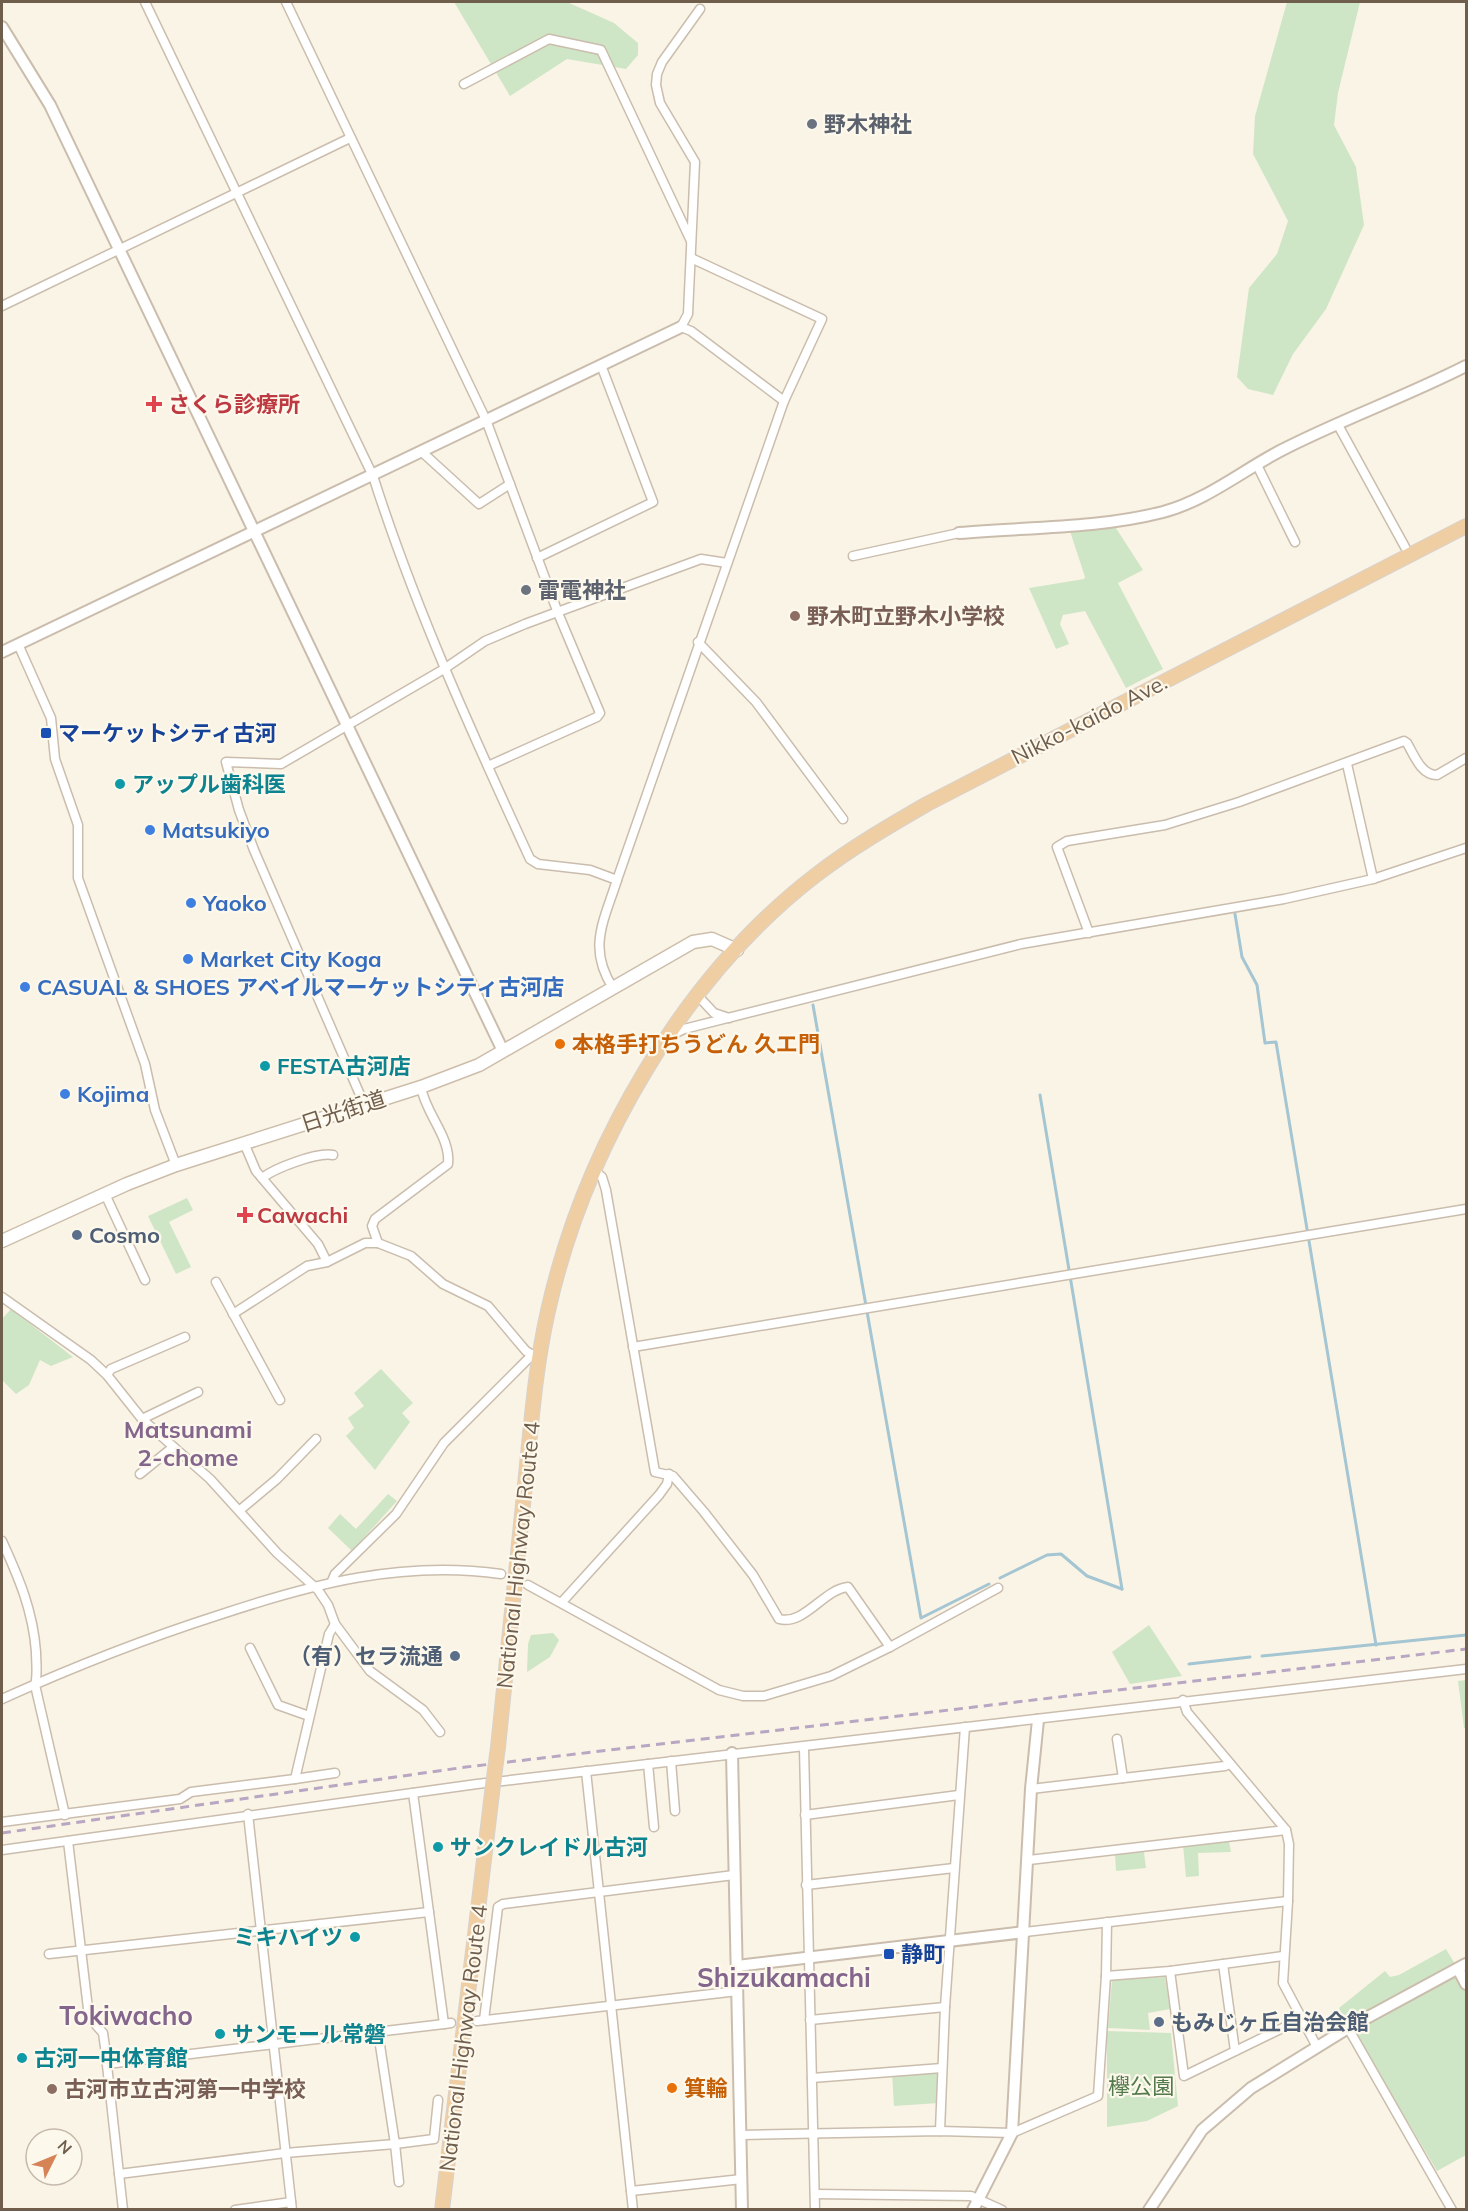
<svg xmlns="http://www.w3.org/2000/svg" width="1468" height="2211" font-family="Mulish,'Noto Sans JP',sans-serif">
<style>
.green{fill:#cfe6c6}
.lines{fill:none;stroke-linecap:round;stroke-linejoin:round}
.stream{stroke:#a4c5d2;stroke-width:3}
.minor-casing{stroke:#cabdad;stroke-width:11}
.tertiary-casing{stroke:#cabdad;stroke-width:14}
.secondary-casing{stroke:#cdbeab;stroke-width:15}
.trunk-casing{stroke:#d7d2cd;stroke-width:16}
.minor{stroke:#fff;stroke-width:8}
.tertiary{stroke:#fff;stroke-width:10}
.secondary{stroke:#fff;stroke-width:12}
.trunk{stroke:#f0cea4;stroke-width:14}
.rail{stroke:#b8a6c2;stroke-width:3;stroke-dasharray:9 6;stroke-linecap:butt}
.trunk-bridge-casing{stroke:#d7d2cd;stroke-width:16;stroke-linecap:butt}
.trunk-bridge{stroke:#f0cea4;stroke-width:14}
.worship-dot{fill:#6b7280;stroke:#fdf8ec;stroke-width:2}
.health-dot{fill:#e0444e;stroke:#fdf8ec;stroke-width:2}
.education-dot{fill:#8d6e63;stroke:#fdf8ec;stroke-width:2}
.transit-dot{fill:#1a4fb4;stroke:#fdf8ec;stroke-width:2}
.culture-dot{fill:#0f9aa8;stroke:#fdf8ec;stroke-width:2}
.shop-dot{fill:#3f7fe0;stroke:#fdf8ec;stroke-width:2}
.food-dot{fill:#e8710a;stroke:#fdf8ec;stroke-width:2}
.service-dot{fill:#5c6f8a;stroke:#fdf8ec;stroke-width:2}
.labels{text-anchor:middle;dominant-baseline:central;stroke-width:4.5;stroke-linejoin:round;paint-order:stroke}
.worship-label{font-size:22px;font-weight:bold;fill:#5b616d;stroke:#fdf8ec;text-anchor:start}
.health-label{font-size:22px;font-weight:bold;fill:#be3a42;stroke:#fdf8ec;text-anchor:start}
.education-label{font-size:22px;font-weight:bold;fill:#785e54;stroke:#fdf8ec;text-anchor:start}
.street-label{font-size:22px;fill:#705e4d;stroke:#fdf8ec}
.transit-label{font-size:22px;font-weight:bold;fill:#164399;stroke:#fdf8ec;text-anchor:start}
.culture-label{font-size:22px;font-weight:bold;fill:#0d838f;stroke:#fdf8ec;text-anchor:start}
.shop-label{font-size:22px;font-weight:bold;fill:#366cbe;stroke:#fdf8ec;text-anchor:start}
.food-label{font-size:22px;font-weight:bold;fill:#c56008;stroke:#fdf8ec;text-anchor:start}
.service-label{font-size:22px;font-weight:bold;fill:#4e5e75;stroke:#fdf8ec;text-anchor:start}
.park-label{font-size:22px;fill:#537a4a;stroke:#fdf8ec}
.neighbourhood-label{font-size:24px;font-weight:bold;fill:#84668c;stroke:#fdf8ec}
.quarter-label{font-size:26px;font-weight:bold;fill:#84668c;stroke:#fdf8ec}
</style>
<rect width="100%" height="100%" fill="#faf4e6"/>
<g class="green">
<path d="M454 2H567L614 23 638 43V55L626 69 567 59 510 96Z"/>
<path d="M1287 2H1360L1338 93 1334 125 1356 167 1364 225 1326 309 1293 354 1273 395 1248 389 1237 377 1249 288 1277 254 1288 221 1253 154 1255 116Z"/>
<path d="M1114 525 1143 570 1118 583 1163 669 1126 688 1085 611 1063 615 1060 624 1069 644 1056 649 1029 588 1084 579 1085 577 1069 528Z"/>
<path d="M187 1198 193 1210 169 1222 191 1267 176 1274 148 1216Z"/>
<path d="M11 1309 73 1357 51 1366 40 1360 29 1385 16 1394 2 1380V1319Z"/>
<path d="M381 1369 413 1403 402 1413 410 1422 375 1470 346 1436 354 1428 348 1418 364 1406 354 1393Z"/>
<path d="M388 1494 397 1501 352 1551 328 1528 340 1514 356 1529Z"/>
<path d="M1149 1625 1182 1676 1130 1684 1112 1652Z"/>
<path d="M553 1633 559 1640 550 1657 527 1672 528 1644 531 1635Z"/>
<path d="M1466 1680V1728H1464L1458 1681Z"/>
<path d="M1229 1841 1231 1852 1198 1853 1199 1876 1186 1877 1183 1845Z"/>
<path d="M1144 1852 1146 1868 1116 1871 1115 1855Z"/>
<path d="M1446 1949 1455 1964 1345 2022 1339 2008 1385 1971 1390 1977 1399 1975Z"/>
<path d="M1457 1974 1466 1991V2155L1437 2171 1353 2029Z"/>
<path d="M1165 1977 1170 2009 1148 2013 1150 2030 1108 2028 1112 1980Z"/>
<path d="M1107 2031 1171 2033 1178 2106 1147 2121 1107 2127Z"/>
<path d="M937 2071 939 2103 894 2106 892 2073Z"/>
</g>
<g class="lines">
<g class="stream">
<path d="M1235 914 1242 957 1257 985 1265 1043 1276 1042 1376 1645"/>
<path d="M813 1005 921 1618 989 1584"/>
<path d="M1040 1095 1122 1589"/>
<path d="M1000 1578 1047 1555 1061 1554 1087 1576 1122 1589"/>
<path d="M1262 1656 1466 1635"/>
<path d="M1189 1664 1250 1657"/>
</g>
<g class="minor-casing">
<g id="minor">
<path d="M145 2 373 476C415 608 472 733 530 859L538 864 590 870 617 880"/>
<path d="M286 2 486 420 558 613 600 713 597 717 488 766"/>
<path d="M700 9 662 62 657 74 656 85 660 103 695 162 688 314 681 327 691 331 784 401"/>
<path d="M464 84 549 39 601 50 691 241"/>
<path d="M2 306 350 138"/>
<path d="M1338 425 1405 547"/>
<path d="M422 452 479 504 510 484"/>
<path d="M1257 465 1295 542"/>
<path d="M853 556 959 533"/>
<path d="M537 558 653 502 601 365"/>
<path d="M698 642 756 702 843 819"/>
<path d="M18 644 51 718 55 759 78 825V878L145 1064 155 1110 176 1165"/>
<path d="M1347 764 1373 879"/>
<path d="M1089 933 1057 847 1067 841 1165 825 1239 802 1404 741 1407 743C1414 755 1421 775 1437 775L1466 758"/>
<path d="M613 988C587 948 604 921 617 880L784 401 822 319 691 258"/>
<path d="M698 996 714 1013 729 1018"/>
<path d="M672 1035 684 1029 1021 944 1284 899 1373 879 1466 848"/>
<path d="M364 1104 254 850 239 810 226 762 281 764 444 669 485 641 525 624 701 559 727 563"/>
<path d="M244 1143 256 1171 318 1244 327 1262"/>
<path d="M593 1169 602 1177 606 1190 655 1472 673 1476 704 1512 753 1575 779 1619C804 1626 824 1589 848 1587L890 1647"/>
<path d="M262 1178C275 1168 317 1152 333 1155"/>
<path d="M105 1194 145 1280"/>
<path d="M378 1243 372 1226 375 1219 448 1164C451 1137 425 1113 421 1087"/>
<path d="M216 1282 280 1400"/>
<path d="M2 1297 91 1360 107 1375 142 1419 210 1479 277 1553 318 1590 328 1605 335 1624 370 1671 423 1710 440 1732"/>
<path d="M233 1314 307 1266 327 1262 365 1243H378L411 1256 443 1284 488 1306 526 1351 539 1359"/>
<path d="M633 1347 1466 1209"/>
<path d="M107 1375 111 1369 185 1337"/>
<path d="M142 1419 198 1392"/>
<path d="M140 1474 173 1447"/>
<path d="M240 1510 277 1479 316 1439"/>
<path d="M2 1541C19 1578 33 1611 36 1652 36 1663 38 1675 35 1685L65 1815"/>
<path d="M332 1581 335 1574 396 1514 444 1443 531 1356"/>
<path d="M528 1585 719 1690 743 1696H764L831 1676 890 1647 998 1588"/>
<path d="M562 1602 659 1495 667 1484 669 1474"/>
<path d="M250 1648 278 1705 309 1716"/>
<path d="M2 1699C73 1667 144 1639 219 1615 312 1584 402 1560 501 1574"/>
<path d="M1183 1700 1187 1712 1286 1830 1289 1844 1288 1901 1283 1983 1317 2047"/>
<path d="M1117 1739 1123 1778"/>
<path d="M804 1748 815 2210"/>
<path d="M671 1761 675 1811"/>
<path d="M648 1764 654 1827"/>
<path d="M586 1771 633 2210"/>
<path d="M295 1779 335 1773"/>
<path d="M1031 1789 1225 1766 1230 1764"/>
<path d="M413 1793 444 2024 451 2023"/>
<path d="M248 1814 292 2210"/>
<path d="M805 1815 959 1795"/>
<path d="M2 1822 180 1799 191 1792 295 1779 329 1634 335 1624"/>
<path d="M68 1841 89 2017 103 2033 105 2047 123 2210"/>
<path d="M2 1850 477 1784 1466 1669"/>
<path d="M1029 1860 1286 1830"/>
<path d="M806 1885 954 1868"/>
<path d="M1025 1932 1288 1901"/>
<path d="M49 1954 429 1912"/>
<path d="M1223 1964 1235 2051"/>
<path d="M1170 1971 1184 2076 1301 2019"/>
<path d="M1106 1976 1170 1971 1283 1956"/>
<path d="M484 2020 498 1907 503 1904 734 1875"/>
<path d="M810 2020 945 2007"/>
<path d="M477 2021 738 1991"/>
<path d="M1348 2028 1452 2210"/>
<path d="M378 2032 395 2144 434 2139 438 2100"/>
<path d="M107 2064 444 2024"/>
<path d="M812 2078 942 2068"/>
<path d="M940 2131 945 2007 965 1727"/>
<path d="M741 2135 940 2131 1012 2133 1098 2096 1106 1976 1107 1922"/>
<path d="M119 2174 285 2153 395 2144 399 2182"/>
<path d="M631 2191 742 2179"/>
<path d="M815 2194 971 2196 1002 2210"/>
<path d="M235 2210 291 2202"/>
</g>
</g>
<g class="tertiary-casing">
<g id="tertiary">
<path d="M2 27 50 105 503 1051"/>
<path d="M959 533C1026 527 1097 529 1163 512 1205 501 1242 471 1280 451 1340 420 1405 397 1466 366"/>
<path d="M2 652 681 327"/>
<path d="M732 1753 742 2210"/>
<path d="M737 1966 1025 1932"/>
<path d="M1458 1969 1466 1984"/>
<path d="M973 2210 1012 2133 1031 1789 1038 1720"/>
<path d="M1149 2210 1202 2130 1251 2088 1348 2028 1466 1964"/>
</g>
</g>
<g class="secondary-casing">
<path id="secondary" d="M2 1241 127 1184 176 1165 421 1087 479 1065 693 942 712 939 737 950"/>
</g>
<g class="trunk-casing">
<g id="trunk">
<path d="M498 1747C507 1660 516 1573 525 1485 531 1427 535 1368 548 1311 584 1149 683 977 816 875 851 848 889 826 927 804L1466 526"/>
<path d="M442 2210 492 1793"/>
</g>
</g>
<use href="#minor" class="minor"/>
<use href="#tertiary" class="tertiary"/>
<use href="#secondary" class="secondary"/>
<use href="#trunk" class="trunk"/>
<path class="rail" d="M2 1833 466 1767 1466 1649"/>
<g class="trunk-bridge-casing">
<path id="trunk-bridge" d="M492 1793 498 1747"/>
</g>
<use href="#trunk-bridge" class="trunk-bridge"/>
</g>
<g class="worship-dot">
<circle cx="812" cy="124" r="6"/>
<circle cx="526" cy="590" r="6"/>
</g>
<g class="health-dot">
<path d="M151 395h6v6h6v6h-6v6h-6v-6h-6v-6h6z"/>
<path d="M242 1206h6v6h6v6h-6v6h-6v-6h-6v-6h6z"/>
</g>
<g class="education-dot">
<circle cx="795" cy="616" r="6"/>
<circle cx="52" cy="2089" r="6"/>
</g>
<g class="transit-dot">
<rect x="40" y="727" width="12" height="12" rx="3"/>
<rect x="883" y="1948" width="12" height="12" rx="3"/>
</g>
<g class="culture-dot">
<circle cx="120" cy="784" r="6"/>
<circle cx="265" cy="1066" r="6"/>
<circle cx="438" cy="1847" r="6"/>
<circle cx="355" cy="1937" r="6"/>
<circle cx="220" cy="2034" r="6"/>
<circle cx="22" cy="2058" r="6"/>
</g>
<g class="shop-dot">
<circle cx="150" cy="830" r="6"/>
<circle cx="191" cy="903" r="6"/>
<circle cx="188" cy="959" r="6"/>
<circle cx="25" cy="987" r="6"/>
<circle cx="65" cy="1094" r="6"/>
</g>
<g class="food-dot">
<circle cx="560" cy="1044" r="6"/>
<circle cx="672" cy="2088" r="6"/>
</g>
<g class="service-dot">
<circle cx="77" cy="1235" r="6"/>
<circle cx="455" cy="1656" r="6"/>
<circle cx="1159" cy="2022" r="6"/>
</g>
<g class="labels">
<g class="worship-label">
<text x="824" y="124">野木神社</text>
<text x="538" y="590">雷電神社</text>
</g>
<g class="health-label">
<text x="168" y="404">さくら診療所</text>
<text x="257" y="1215">Cawachi</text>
</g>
<g class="education-label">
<text x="807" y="616">野木町立野木小学校</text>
<text x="64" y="2089">古河市立古河第一中学校</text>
</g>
<g class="street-label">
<text transform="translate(1089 719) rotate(-27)">Nikko-kaido Ave.</text>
<text transform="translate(343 1111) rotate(-18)">日光街道</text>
<text transform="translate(518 1555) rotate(-84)">National Highway Route 4</text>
<text transform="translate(463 2038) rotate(-83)">National Highway Route 4</text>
</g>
<g class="transit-label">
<text x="58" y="733">マーケットシティ古河</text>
<text x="901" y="1954">静町</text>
</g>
<g class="culture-label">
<text x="132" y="784">アップル歯科医</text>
<text x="277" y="1066">FESTA古河店</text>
<text x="450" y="1847">サンクレイドル古河</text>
<text x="343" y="1937" text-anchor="end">ミキハイツ</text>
<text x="232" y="2034">サンモール常磐</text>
<text x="34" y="2058">古河一中体育館</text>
</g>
<g class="shop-label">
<text x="162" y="830">Matsukiyo</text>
<text x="203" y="903">Yaoko</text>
<text x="200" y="959">Market City Koga</text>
<text x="37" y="987">CASUAL &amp; SHOES アベイルマーケットシティ古河店</text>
<text x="77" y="1094">Kojima</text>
</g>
<g class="food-label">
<text x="572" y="1044">本格手打ちうどん 久エ門</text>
<text x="684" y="2088">箕輪</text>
</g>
<g class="service-label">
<text x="89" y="1235">Cosmo</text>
<text x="443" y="1656" text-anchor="end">（有）セラ流通</text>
<text x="1171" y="2022">もみじヶ丘自治会館</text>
</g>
<g class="park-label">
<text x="1141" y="2086">欅公園</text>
</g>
<g class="neighbourhood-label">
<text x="188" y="1429">Matsunami<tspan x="188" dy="28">2-chome</tspan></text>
</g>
<g class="quarter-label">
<text x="784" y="1977">Shizukamachi</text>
<text x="126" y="2015">Tokiwacho</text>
</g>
</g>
<rect width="1468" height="2211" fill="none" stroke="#705e4d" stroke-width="6"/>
<g transform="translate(54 2157) rotate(47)"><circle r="28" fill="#fdf8ec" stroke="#c5baac" stroke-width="1.5"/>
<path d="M0-4.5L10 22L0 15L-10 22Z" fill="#d78358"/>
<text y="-9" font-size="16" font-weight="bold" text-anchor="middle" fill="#705e4d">N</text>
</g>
</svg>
